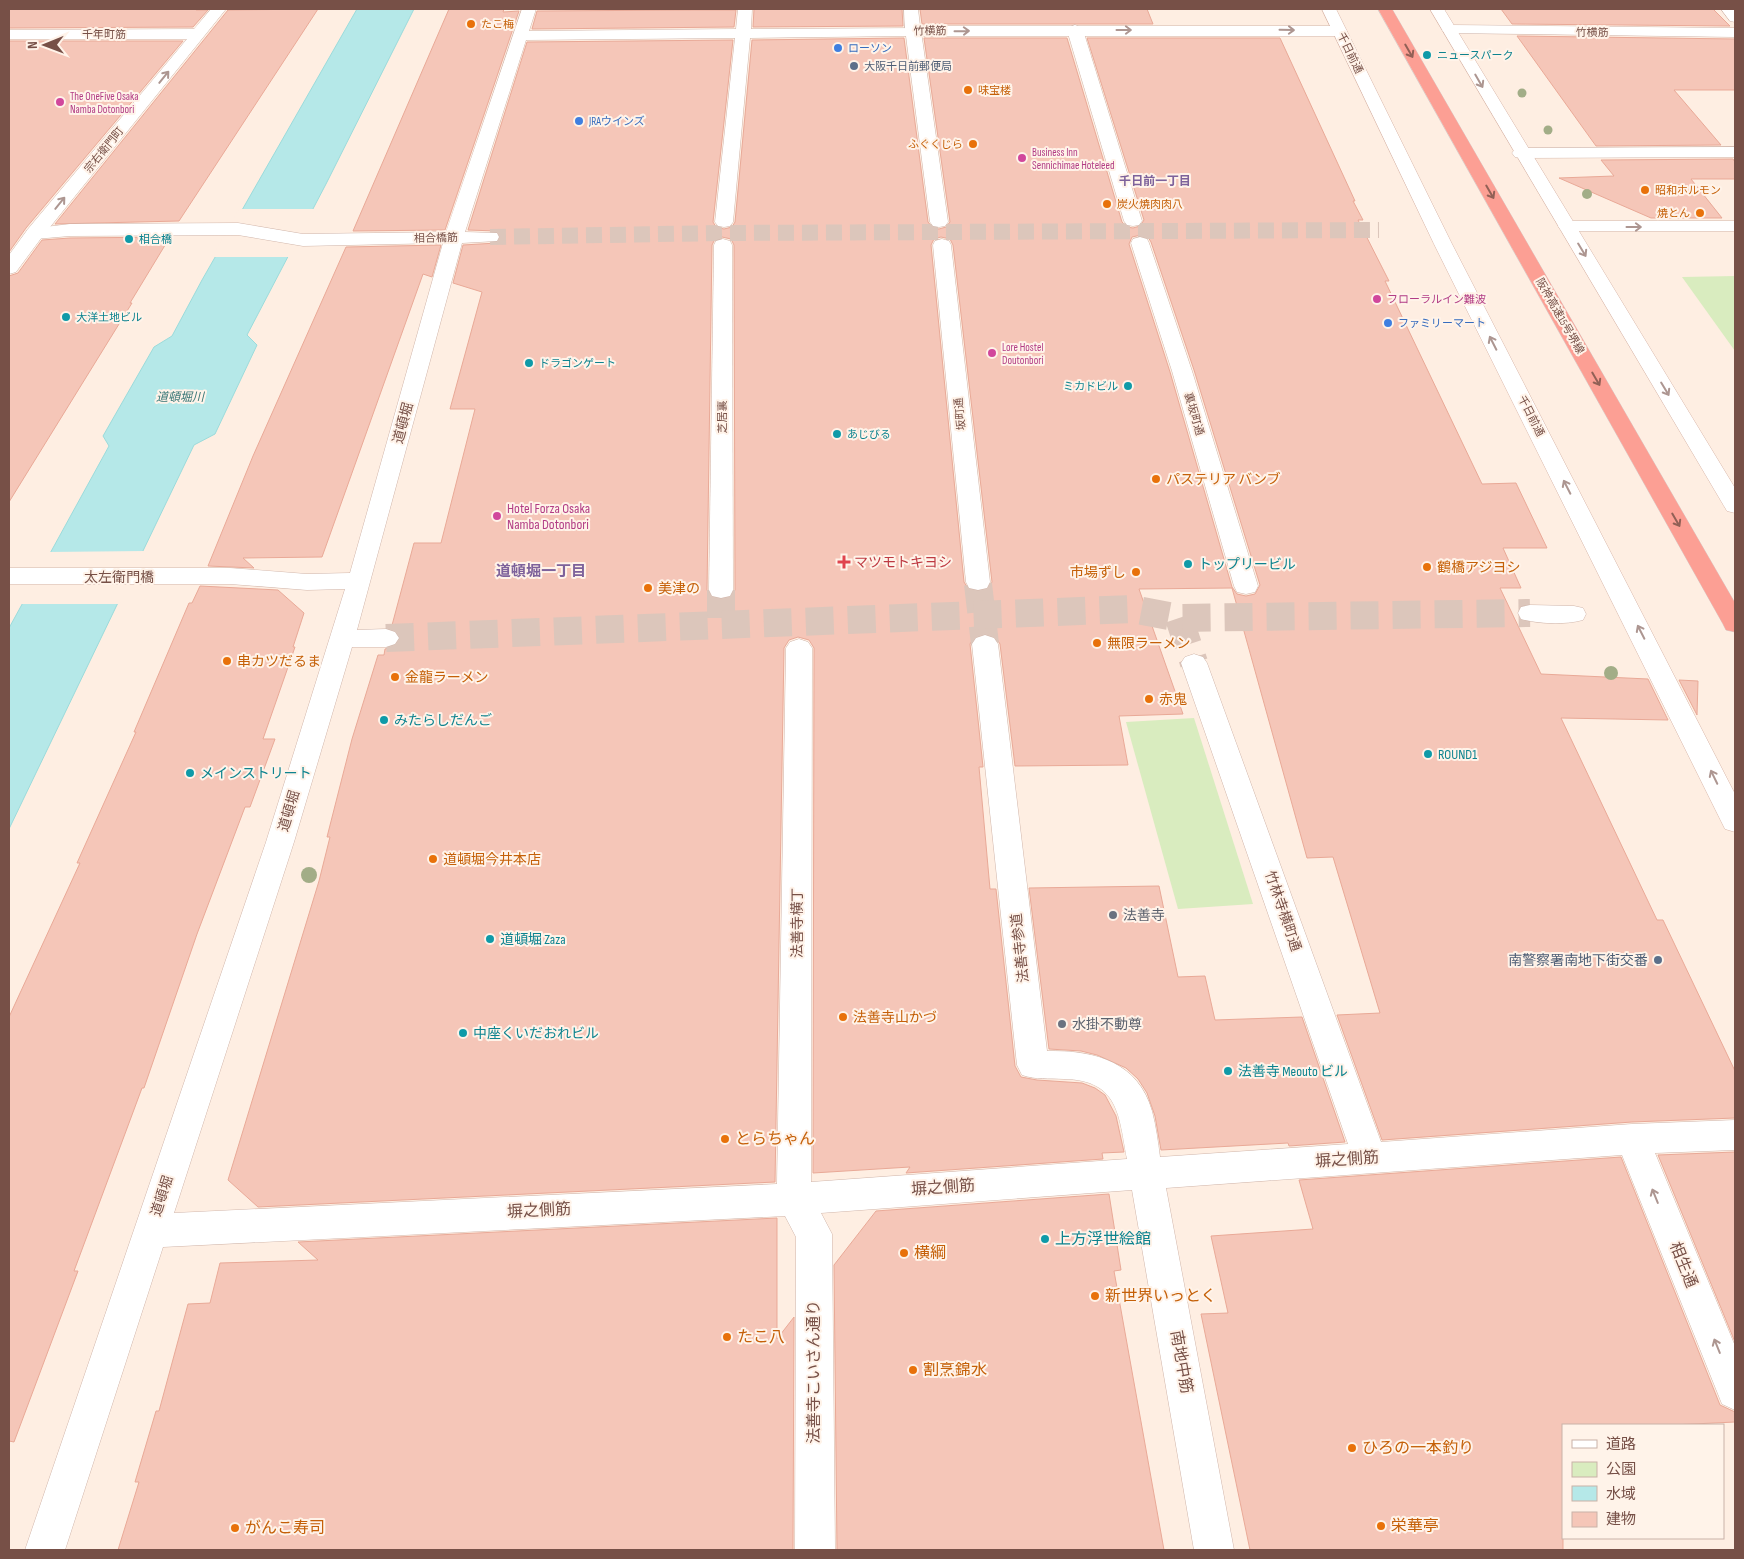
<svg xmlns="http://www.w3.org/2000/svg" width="1744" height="1559" font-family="'Sofia Sans Condensed','Noto Sans JP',sans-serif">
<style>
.green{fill:#d9ecbf}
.water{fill:#b5e8e8;stroke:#9bdbdb}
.pier{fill:#feeee2}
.building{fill:#f5c6b8;stroke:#e9a997;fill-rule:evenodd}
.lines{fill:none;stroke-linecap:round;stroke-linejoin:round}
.pedestrian-tunnel-far2{stroke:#dcc6bb;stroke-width:16;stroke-dasharray:16 8;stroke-linecap:butt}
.pedestrian-tunnel-far1{stroke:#dcc6bb;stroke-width:21;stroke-dasharray:21 11;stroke-linecap:butt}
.pedestrian-tunnel{stroke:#dcc6bb;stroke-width:28;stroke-dasharray:28 14;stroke-linecap:butt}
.pedestrian-casing{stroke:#d1b6ab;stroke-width:1}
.minor-casing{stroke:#d1b6ab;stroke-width:1}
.secondary-casing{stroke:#d8b6a9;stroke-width:1}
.motorway-casing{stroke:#d9cecb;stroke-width:1}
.pedestrian{fill:#fff;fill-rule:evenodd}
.minor{fill:#fff;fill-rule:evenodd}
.secondary{fill:#fff;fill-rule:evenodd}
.motorway{fill:#fc9f94;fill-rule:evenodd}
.tree{fill:#a2ad87}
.oneway{stroke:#ad9691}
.oneway2{stroke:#926056}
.food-dot{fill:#e8710a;stroke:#fff3e9;stroke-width:2}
.shop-dot{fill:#3f7fe0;stroke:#fff3e9;stroke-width:2}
.culture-dot{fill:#0f9aa8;stroke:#fff3e9;stroke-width:2}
.service-dot{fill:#5c6f8a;stroke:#fff3e9;stroke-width:2}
.hotel-dot{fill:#d1479c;stroke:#fff3e9;stroke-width:2}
.health-dot{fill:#e0444e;stroke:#fff3e9;stroke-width:2}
.worship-dot{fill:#6b7280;stroke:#fff3e9;stroke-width:2}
.labels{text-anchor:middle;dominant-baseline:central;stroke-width:4;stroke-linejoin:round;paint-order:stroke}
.far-food-label{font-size:11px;fill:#c56008;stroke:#fff3e9;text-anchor:start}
.far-street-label{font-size:11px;fill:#775047;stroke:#fff3e9}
.far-shop-label{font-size:11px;fill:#366cbe;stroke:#fff3e9;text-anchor:start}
.far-culture-label{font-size:11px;fill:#0d838f;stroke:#fff3e9;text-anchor:start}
.far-service-label{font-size:11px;fill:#4e5e75;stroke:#fff3e9;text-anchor:start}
.far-hotel-label{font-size:11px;fill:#b23c85;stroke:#fff3e9;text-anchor:start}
.far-neighbourhood-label{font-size:12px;font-weight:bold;fill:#7e629b;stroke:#fff3e9}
.far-water-label{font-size:12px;font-style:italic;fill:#377676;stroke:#fff3e9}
.street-label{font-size:14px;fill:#775047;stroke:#fff3e9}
.food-label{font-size:14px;fill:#c56008;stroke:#fff3e9;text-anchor:start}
.hotel-label{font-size:14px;fill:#b23c85;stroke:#fff3e9;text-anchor:start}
.health-label{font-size:14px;fill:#be3a42;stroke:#fff3e9;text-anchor:start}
.culture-label{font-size:14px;fill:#0d838f;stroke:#fff3e9;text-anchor:start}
.worship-label{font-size:14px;fill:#5b616d;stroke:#fff3e9;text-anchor:start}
.service-label{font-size:14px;fill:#4e5e75;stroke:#fff3e9;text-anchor:end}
.neighbourhood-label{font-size:15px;font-weight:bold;fill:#7e629b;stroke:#fff3e9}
.near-food-label{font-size:16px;fill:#c56008;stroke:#fff3e9;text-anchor:start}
.near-street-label{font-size:16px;fill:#775047;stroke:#fff3e9}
.near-culture-label{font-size:16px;fill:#0d838f;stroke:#fff3e9;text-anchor:start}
</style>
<rect width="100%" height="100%" fill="#feeee2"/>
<g class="green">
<path d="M1735 276V351L1682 277Z"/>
<path d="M1194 718 1253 904 1178 909 1126 722Z"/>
</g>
<path class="water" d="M357 9H414L326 184 247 335 257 345 215 434 194 445 9 829V628L109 446 103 436 154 347 172 336 202 280Z"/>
<g class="pier">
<path d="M239 209H316L291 257H212Z"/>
<path d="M145 551 120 604H19L48 552Z"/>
</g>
<g class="building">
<path d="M9 9H197L196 10H208L193 27 9 28Z"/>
<path d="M318 9 179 221 55 224 228 10Z"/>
<path d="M449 9H504L503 12 519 11 445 230 353 231Z"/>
<path d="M754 9H902L903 26 753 27Z"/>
<path d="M920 9H1147L1153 24H922Z"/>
<path d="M1501 9H1713L1730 26 1512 24Z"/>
<path d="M691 10H736L734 27 532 29 537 11Z"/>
<path d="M1517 36 1735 39V90H1674L1721 145 1596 146Z"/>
<path d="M904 38 928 222 933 228 939 229 946 227 950 222 924 38H1067L1122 222 1127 227 1133 228 1140 226 1144 220 1087 38H1280L1355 201H1353L1363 220H1358L1389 281H1385L1482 484 1516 483 1547 548H1503L1521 588H1500L1541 674 1648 679 1668 720 1561 718 1657 920H1663L1735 1071V1118L1632 1122 1382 1140 1337 1015 1380 1013 1333 857 1307 858 1232 588 1139 589 1183 714 1119 716 1128 765 1015 766 1000 644 995 636 984 633 974 637 970 644 983 767H979L990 889H996L1015 1066 1021 1077 1037 1080 1082 1083 1095 1088 1105 1095 1116 1116 1124 1152 1102 1153 1103 1159 906 1173 910 1167 813 1173 814 648 809 640 798 637 789 640 784 648 775 1182 258 1207 228 1180 319 881 330 837H327L352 739 378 655H384L385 649 396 646 401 639 397 631 391 629 414 543H441L475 409H450L482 292 453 283 463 245 497 243 501 238 497 231 468 230 527 42 733 40 713 222 716 227 724 229 732 227 735 222 752 40ZM1141 235 1148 237 1151 242 1194 370 1260 585 1255 594 1246 596 1237 594 1232 587 1170 372 1129 244 1132 237ZM722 237 731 239 734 245 735 590 730 598 721 600 712 598 707 590 712 245 715 239ZM941 237 950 239 953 245 992 582 987 590 978 592 969 590 964 582 931 245 934 239Z"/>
<path d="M9 41H183L26 228 9 252Z"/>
<path d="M1733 159 1735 162V179H1691L1722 218H1651L1559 178 1614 176 1601 160Z"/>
<path d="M170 237 130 303H132L9 502V276L18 273 42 240 70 238Z"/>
<path d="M441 245 432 277 423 274 322 557 243 558 254 568 208 566 253 456 346 247Z"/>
<path d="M200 586 278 590 304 613 293 647H295L263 739H275L250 807H245L197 934 144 1088H142L74 1271H78L14 1442 9 1441V1017L80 863H77L136 732H134L189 603H192Z"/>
<path d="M1679 680 1698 681 1697 715Z"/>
<path d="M1159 886 1178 977 1205 976 1215 1020 1302 1017 1345 1142 1289 1146 1288 1143 1161 1150 1155 1116 1147 1093 1138 1079 1126 1068 1097 1055 1081 1051 1049 1049 1029 888Z"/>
<path d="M1735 1152V1342L1658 1155Z"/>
<path d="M1621 1157 1720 1405 1735 1412V1422L1672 1425H1563V1550H1250L1201 1314 1228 1313 1211 1236 1313 1229 1299 1180Z"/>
<path d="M1109 1194 1121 1270 1114 1271 1164 1550H837L834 1265 876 1211Z"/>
<path d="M777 1218V1339L794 1317 793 1550H118L139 1482H135L156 1411H159L188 1304 210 1303 220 1263 318 1260 298 1242Z"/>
</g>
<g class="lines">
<path class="pedestrian-tunnel-far2" d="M490 237 723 233 1379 230"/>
<path class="pedestrian-tunnel-far1" d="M978 582V586"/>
<g class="pedestrian-tunnel">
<path d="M978 584 985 644"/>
<path d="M721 590V625"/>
<path d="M1179 618 1194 663"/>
<path d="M386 638 1132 609 1179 618 1530 613"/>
</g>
<g class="pedestrian-casing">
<g id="pedestrian">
<path d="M522 9H536L529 31 736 29 738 9H752L751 29 918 28 921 31 948 222 945 226 939 227 933 226 930 222 906 36 750 38 733 222 730 226 724 227 718 226 715 222 735 38 526 40 465 232 497 233 499 237 497 241 462 243 357 630 386 629 395 632 399 638 395 644 386 647H352L294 842 174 1213 777 1184 786 648 790 642 799 639 808 642 812 648 811 1182 1127 1159C1119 1116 1119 1080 1064 1079 1049 1078 1036 1080 1022 1075L1017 1065 972 644 976 638 985 635 994 638 998 644 1047 1051C1093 1050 1138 1061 1152 1111 1156 1126 1158 1142 1160 1157L1348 1144 1181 663 1185 657 1194 654 1203 657 1207 663 1381 1142 1632 1124 1735 1120V1150L1655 1153 1735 1346V1410L1722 1404 1622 1155 1166 1188 1234 1550H1194L1132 1190 821 1213 832 1234 835 1550H795L796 1237 785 1216 163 1247 65 1550H25L266 842 345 589 307 590 230 584H9V568H230L307 574 350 573 443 243 303 246 238 235 70 236 35 239 28 237 26 233 28 229 70 224 238 223 303 234 446 232Z"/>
<path d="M1075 25 1080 27 1083 30 1142 221 1139 225 1133 226 1127 225 1124 221 1067 30 1070 27Z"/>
<path d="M1140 237 1147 239 1149 243 1192 371 1258 586 1255 592 1246 594 1237 592 1234 586 1172 371 1131 243 1133 239Z"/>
<path d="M723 239 730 241 732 245 733 590 730 596 721 598 712 596 709 590 714 245 716 241Z"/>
<path d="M942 239 949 241 951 245 990 582 987 588 978 590 969 588 966 582 933 245 935 241Z"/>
<path d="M1530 605 1574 606 1583 608 1586 614 1583 620C1565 625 1539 624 1521 619L1518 613 1521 607Z"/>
</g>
</g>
<g class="minor-casing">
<g id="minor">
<path d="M211 9H226L42 237 16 272 9 274V255L28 229 187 39H9V30L194 29Z"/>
<path d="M904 9H918L920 26H1339L1344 28 1347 31 1344 34 1339 36H913L908 34 905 31Z"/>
<path d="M1721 9H1735V22L1730 21Z"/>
<path d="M1450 25 1735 28V37L1445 33 1442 30 1445 27Z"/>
<path d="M1735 147V157L1521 158 1515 157 1512 153 1515 149 1521 148Z"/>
<path d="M1567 221H1735V231H1567L1561 230 1558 226 1561 222Z"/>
</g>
</g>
<g class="secondary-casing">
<g id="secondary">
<path d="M1322 9H1336L1452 244 1735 794V832L1725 829 1721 821 1434 244Z"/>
<path d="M1430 9H1444L1735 488V513L1727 511 1724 506Z"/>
</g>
</g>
<g class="motorway-casing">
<path id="motorway" d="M1378 9H1392L1735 603V632L1726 630 1723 624Z"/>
</g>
<use href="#pedestrian" class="pedestrian"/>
<use href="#minor" class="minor"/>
<use href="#secondary" class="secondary"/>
<use href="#motorway" class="motorway"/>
</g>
<g class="tree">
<circle cx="1522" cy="93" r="4.5"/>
<circle cx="1548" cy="130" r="4.5"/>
<circle cx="1587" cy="194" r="5"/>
<circle cx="1611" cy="673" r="7"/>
<circle cx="309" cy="875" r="8"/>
</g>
<defs><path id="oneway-shaft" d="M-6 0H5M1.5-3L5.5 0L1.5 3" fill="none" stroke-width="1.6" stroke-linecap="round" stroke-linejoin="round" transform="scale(1.25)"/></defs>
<g class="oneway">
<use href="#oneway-shaft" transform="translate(1124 30)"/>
<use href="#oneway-shaft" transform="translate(1287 30) rotate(1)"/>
<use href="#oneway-shaft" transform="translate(962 31) rotate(-1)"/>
<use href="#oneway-shaft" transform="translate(164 77) rotate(-51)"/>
<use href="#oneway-shaft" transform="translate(1479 81) rotate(60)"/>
<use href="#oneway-shaft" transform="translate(60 203) rotate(-51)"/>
<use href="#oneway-shaft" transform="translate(1634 227)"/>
<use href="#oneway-shaft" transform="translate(1582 250) rotate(59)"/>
<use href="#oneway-shaft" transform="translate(1493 343) rotate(-117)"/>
<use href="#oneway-shaft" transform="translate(1665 389) rotate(59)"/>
<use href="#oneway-shaft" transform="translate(1567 487) rotate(-117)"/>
<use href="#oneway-shaft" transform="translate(1641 632) rotate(-117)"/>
<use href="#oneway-shaft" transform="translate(1714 777) rotate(-116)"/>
<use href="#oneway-shaft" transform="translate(1655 1196) rotate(-112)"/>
<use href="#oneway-shaft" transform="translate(1717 1346) rotate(-112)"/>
</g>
<g class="oneway2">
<use href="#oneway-shaft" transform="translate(1409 51) rotate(60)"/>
<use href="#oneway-shaft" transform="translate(1490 192) rotate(60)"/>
<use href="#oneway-shaft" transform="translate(1596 379) rotate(60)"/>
<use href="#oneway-shaft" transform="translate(1676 520) rotate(60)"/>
</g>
<g class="food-dot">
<circle cx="471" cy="24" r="5"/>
<circle cx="968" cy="90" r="5"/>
<circle cx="973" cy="144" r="5"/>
<circle cx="1645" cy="190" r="5"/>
<circle cx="1107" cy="204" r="5"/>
<circle cx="1700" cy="213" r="5"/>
<circle cx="1156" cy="479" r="5"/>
<circle cx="1427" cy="567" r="5"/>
<circle cx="1136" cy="572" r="5"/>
<circle cx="648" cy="588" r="5"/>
<circle cx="1097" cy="643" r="5"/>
<circle cx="227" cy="661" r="5"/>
<circle cx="395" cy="677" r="5"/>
<circle cx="1149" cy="699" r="5"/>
<circle cx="433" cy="859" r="5"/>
<circle cx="843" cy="1017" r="5"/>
<circle cx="725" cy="1139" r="5"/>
<circle cx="904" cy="1253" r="5"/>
<circle cx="1095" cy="1296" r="5"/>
<circle cx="727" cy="1337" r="5"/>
<circle cx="913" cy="1370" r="5"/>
<circle cx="1352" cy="1448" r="5"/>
<circle cx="1381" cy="1526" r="5"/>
<circle cx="235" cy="1528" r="5"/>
</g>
<g class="shop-dot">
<circle cx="838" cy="48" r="5"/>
<circle cx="579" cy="121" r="5"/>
<circle cx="1388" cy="323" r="5"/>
</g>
<g class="culture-dot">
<circle cx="1427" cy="55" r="5"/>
<circle cx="129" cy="239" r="5"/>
<circle cx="66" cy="317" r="5"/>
<circle cx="529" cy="363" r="5"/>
<circle cx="1128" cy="386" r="5"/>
<circle cx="837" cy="434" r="5"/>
<circle cx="1188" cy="564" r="5"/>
<circle cx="384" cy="720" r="5"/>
<circle cx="1428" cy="754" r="5"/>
<circle cx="190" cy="773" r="5"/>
<circle cx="490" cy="939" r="5"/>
<circle cx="463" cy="1033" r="5"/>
<circle cx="1228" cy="1071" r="5"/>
<circle cx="1045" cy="1239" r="5"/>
</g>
<g class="service-dot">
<circle cx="854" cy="66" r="5"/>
<circle cx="1658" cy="960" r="5"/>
</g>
<g class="hotel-dot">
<circle cx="60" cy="102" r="5"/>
<circle cx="1022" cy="158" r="5"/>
<circle cx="1377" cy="299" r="5"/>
<circle cx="992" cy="353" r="5"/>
<circle cx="497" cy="516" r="5"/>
</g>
<path class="health-dot" d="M841.5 554.5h5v5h5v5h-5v5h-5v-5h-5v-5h5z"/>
<g class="worship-dot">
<circle cx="1113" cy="915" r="5"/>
<circle cx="1062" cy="1024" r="5"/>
</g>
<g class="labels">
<g class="far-food-label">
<text x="481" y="24">たこ梅</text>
<text x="978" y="90">味宝楼</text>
<text x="963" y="144" text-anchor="end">ふぐくじら</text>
<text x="1655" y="190">昭和ホルモン</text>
<text x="1117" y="204">炭火焼肉肉八</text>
<text x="1690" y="213" text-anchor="end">焼とん</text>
</g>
<g class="far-street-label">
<text transform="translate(930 31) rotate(-1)">竹横筋</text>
<text x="1592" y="32">竹横筋</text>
<text x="104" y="34">千年町筋</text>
<text transform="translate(1350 53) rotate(64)">千日前通</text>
<text transform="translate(104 150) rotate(-51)">宗右衛門町</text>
<text transform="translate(436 238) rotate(-1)">相合橋筋</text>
<text transform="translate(1560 316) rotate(60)">阪神高速15号堺線</text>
<text transform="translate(960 414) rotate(-96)">坂町通</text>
<text transform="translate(1194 414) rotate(74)">裏坂町通</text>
<text transform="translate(1531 416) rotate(63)">千日前通</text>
<text transform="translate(722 417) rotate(-90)">芝居裏</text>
</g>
<g class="far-shop-label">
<text x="848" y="48">ローソン</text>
<text x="589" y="121">JRAウインズ</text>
<text x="1398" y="323">ファミリーマート</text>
</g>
<g class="far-culture-label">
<text x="1437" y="55">ニュースパーク</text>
<text x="139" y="239">相合橋</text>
<text x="76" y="317">大洋土地ビル</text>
<text x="539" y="363">ドラゴンゲート</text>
<text x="1118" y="386" text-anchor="end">ミカドビル</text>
<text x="847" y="434">あじびる</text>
</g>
<g class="far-service-label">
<text x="864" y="66">大阪千日前郵便局</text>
</g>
<g class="far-hotel-label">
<text x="70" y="96">The OneFive Osaka<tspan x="70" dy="13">Namba Dotonbori</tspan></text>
<text x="1032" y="152">Business Inn<tspan x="1032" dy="13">Sennichimae Hoteleed</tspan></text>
<text x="1387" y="299">フローラルイン難波</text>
<text x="1002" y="347">Lore Hostel<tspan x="1002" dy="13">Doutonbori</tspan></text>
</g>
<g class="far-neighbourhood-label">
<text x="1155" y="181">千日前一丁目</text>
</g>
<g class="far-water-label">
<text x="180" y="397">道頓堀川</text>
</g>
<g class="street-label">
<text transform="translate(403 423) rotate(-75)">道頓堀</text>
<text x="119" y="577">太左衛門橋</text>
<text transform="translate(289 811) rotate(-73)">道頓堀</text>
<text transform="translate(1283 911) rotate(71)">竹林寺横町通</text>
<text transform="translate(797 923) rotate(-90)">法善寺横丁</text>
<text transform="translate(1020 948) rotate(-96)">法善寺参道</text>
<text transform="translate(162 1196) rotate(-72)">道頓堀</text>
</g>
<g class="food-label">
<text x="1166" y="479">パステリア バンブ</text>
<text x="1437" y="567">鶴橋アジヨシ</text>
<text x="1126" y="572" text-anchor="end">市場ずし</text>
<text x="658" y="588">美津の</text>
<text x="1107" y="643">無限ラーメン</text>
<text x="237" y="661">串カツだるま</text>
<text x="405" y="677">金龍ラーメン</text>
<text x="1159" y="699">赤鬼</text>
<text x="443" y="859">道頓堀今井本店</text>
<text x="853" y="1017">法善寺山かづ</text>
</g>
<g class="hotel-label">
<text x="507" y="508">Hotel Forza Osaka<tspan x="507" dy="16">Namba Dotonbori</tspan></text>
</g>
<g class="health-label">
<text x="854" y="562">マツモトキヨシ</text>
</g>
<g class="culture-label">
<text x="1198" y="564">トップリービル</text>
<text x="394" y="720">みたらしだんご</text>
<text x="1438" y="754">ROUND1</text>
<text x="200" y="773">メインストリート</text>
<text x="500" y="939">道頓堀 Zaza</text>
<text x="473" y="1033">中座くいだおれビル</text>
<text x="1238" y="1071">法善寺 Meouto ビル</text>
</g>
<g class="worship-label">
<text x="1123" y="915">法善寺</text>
<text x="1072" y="1024">水掛不動尊</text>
</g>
<g class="service-label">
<text x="1648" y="960">南警察署南地下街交番</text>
</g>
<g class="neighbourhood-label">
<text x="541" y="571">道頓堀一丁目</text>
</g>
<g class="near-food-label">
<text x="735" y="1139">とらちゃん</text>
<text x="914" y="1253">横綱</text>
<text x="1105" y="1296">新世界いっとく</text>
<text x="737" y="1337">たこ八</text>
<text x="923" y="1370">割烹錦水</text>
<text x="1362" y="1448">ひろの一本釣り</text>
<text x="1391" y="1526">栄華亭</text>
<text x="245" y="1528">がんこ寿司</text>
</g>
<g class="near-street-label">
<text transform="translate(1347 1160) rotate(-4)">塀之側筋</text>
<text transform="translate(943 1188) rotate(-4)">塀之側筋</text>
<text transform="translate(539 1211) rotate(-3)">塀之側筋</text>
<text transform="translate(1683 1265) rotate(68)">相生通</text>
<text transform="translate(1181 1362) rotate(80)">南地中筋</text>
<text transform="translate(814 1372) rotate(-90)">法善寺こいさん通り</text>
</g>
<g class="near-culture-label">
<text x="1055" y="1239">上方浮世絵館</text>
</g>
</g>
<rect width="1744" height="1559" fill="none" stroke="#775047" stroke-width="20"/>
<rect x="1562" y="1424" width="162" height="115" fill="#fff3e9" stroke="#c9b2a8"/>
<rect x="1572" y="1440" width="25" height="8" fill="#ffffff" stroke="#c9b2a8"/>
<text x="1606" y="1449" font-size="15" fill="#775047">道路</text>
<rect x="1572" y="1462" width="25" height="15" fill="#d9ecbf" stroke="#c9b2a8"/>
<text x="1606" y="1474" font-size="15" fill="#775047">公園</text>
<rect x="1572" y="1486" width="25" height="15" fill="#b5e8e8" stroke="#c9b2a8"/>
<text x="1606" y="1499" font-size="15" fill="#775047">水域</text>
<rect x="1572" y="1512" width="25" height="15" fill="#f5c6b8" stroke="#c9b2a8"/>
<text x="1606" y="1524" font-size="15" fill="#775047">建物</text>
<g transform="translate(45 45) rotate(269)" stroke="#fff3e9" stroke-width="4" paint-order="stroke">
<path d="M0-4L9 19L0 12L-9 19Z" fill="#775047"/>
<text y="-8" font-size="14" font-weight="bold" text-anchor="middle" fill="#775047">N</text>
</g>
</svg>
